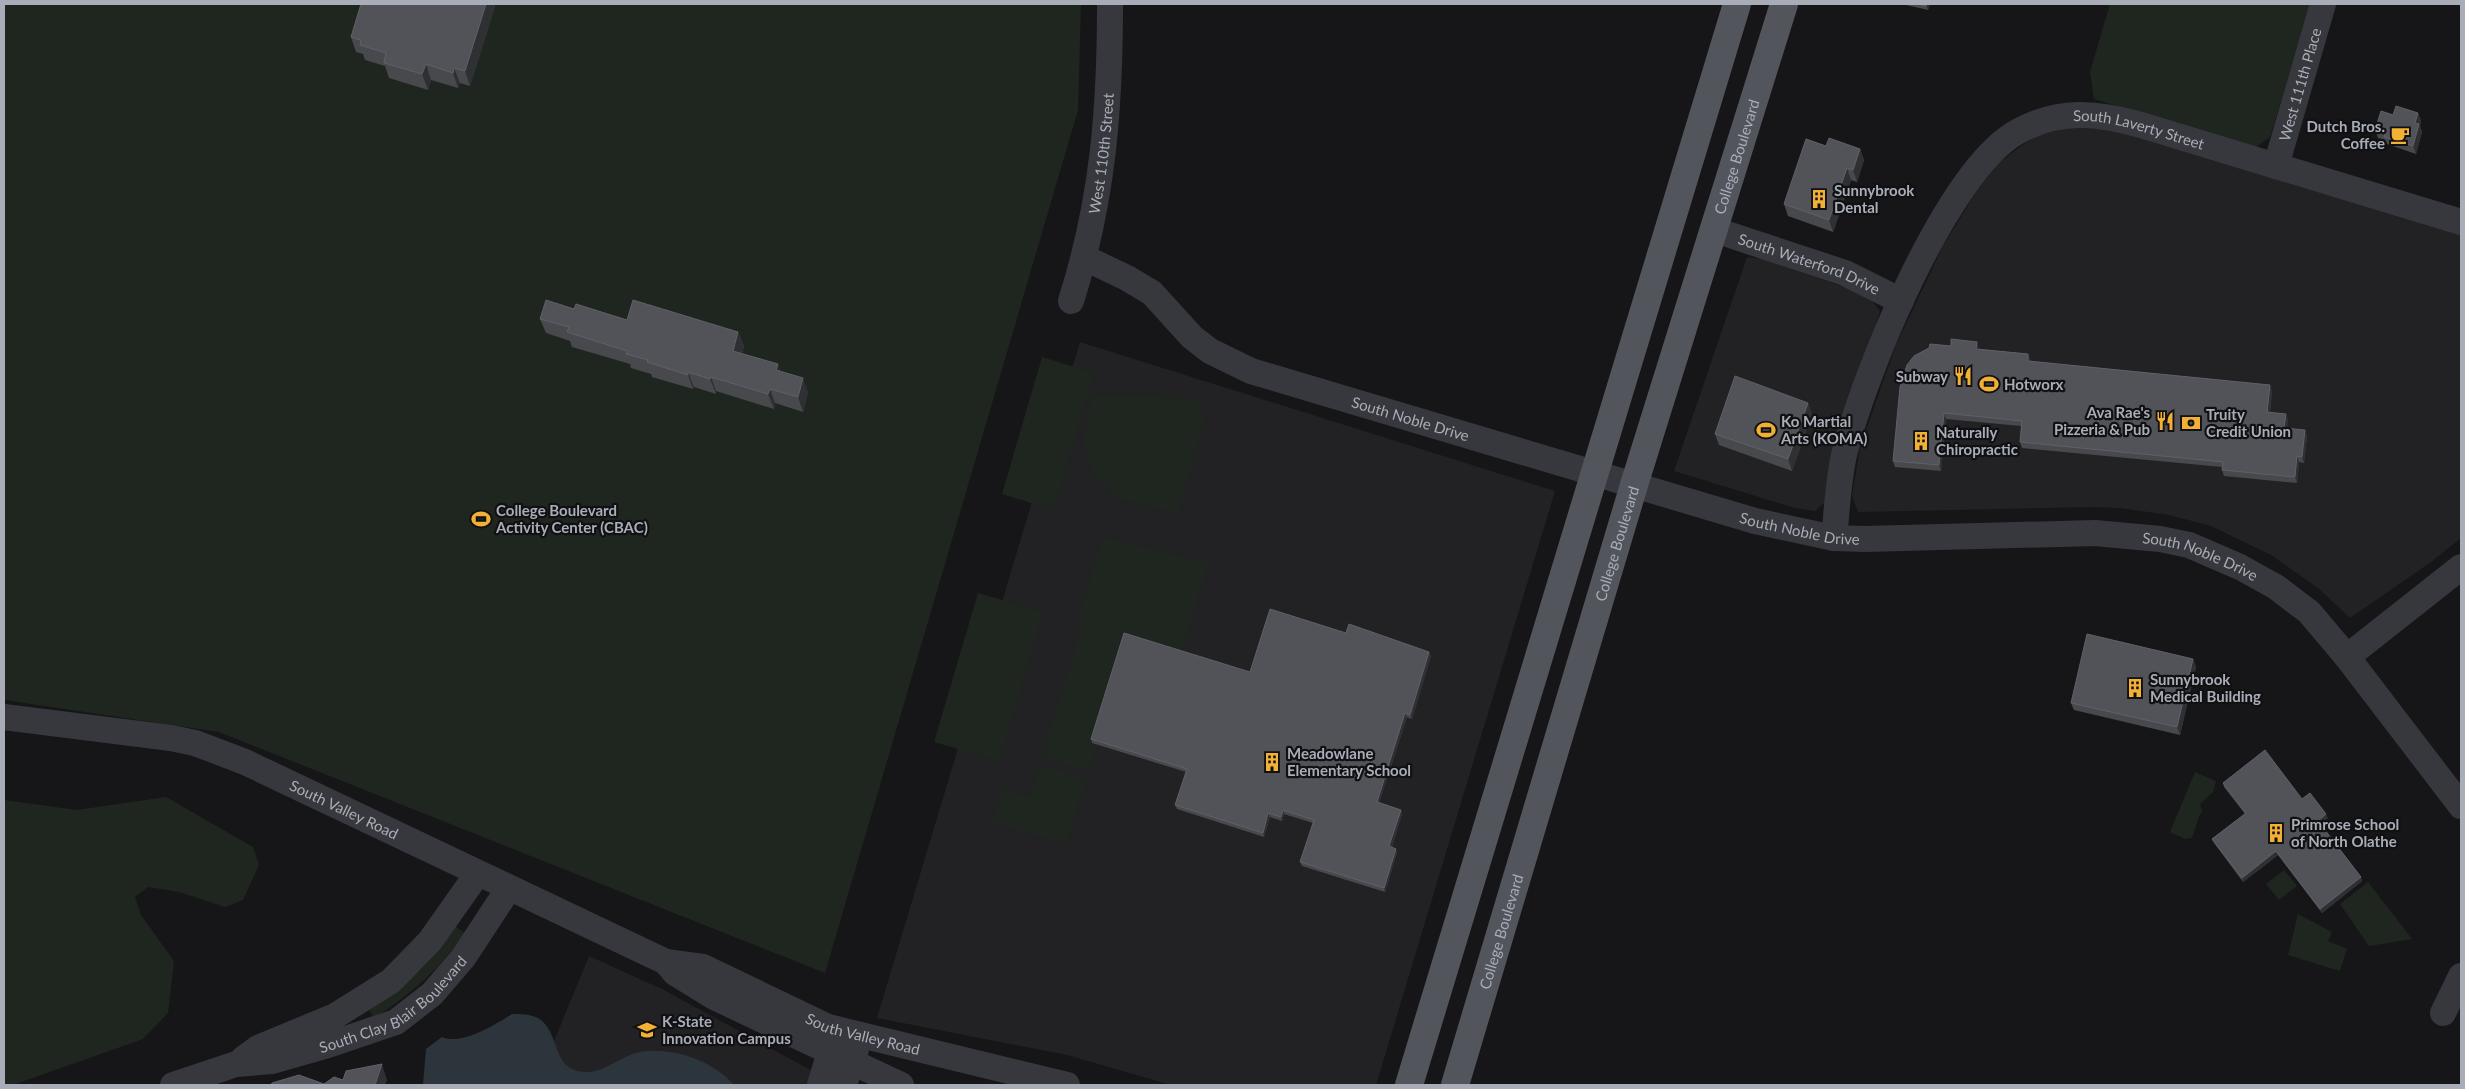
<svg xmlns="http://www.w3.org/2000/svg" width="2465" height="1089" font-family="Lato,sans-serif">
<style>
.built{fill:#222225}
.green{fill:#1e261f}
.water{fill:#2c353c}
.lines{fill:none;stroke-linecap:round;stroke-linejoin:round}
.minor{stroke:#37383d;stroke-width:26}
.major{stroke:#53555c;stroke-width:28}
.wall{fill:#47494d}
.shaded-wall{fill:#2f3033}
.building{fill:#525359;stroke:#5f6168}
.labels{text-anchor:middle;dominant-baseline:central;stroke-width:4.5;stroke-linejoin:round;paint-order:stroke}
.street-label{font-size:15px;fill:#a8adb8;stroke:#111113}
.poi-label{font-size:15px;font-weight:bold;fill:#a8adb8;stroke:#111113;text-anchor:start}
</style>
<rect width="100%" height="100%" fill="#161618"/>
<g class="built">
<path d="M2072 127 2113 129 2461 234V538L2431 562 2350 618 2318 588 2271 555 2211 526 2169 515 2120 508 2093 507 1858 512 1852 496 1860 447 1896 345 1943 246 1976 192 1996 165 2028 141 2041 135Z"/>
<path d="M1747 257 1763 259 1847 288 1872 301 1880 311 1825 502 1815 511 1795 508 1674 471Z"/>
<path d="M1080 342 1555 491 1376 1085H1171L1067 1055 877 1018Z"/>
<path d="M589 956 664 990 838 1085H536Z"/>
</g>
<g class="green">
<path d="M4 4H1081L1078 110 825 973 219 732 4 700Z"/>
<path d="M2110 4H2311L2270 137 2255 148 2094 99 2090 72Z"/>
<path d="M1042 357 1094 373 1054 510 1002 494Z"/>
<path d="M1093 395 1195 398 1205 414 1179 514 1115 498 1094 476 1083 440Z"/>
<path d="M1104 537 1209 563 1180 654 1126 637 1092 744 1096 746 1088 772 1042 757 1080 633 1081 608Z"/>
<path d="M978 593 1043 612 999 761 934 742Z"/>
<path d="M1040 764 1086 779 1066 845 993 822 1004 789 1030 797Z"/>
<path d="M2195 772 2216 781 2213 792 2200 804 2202 811C2196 820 2197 829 2191 838L2185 839 2170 832Z"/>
<path d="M166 797 253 847 259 865 243 900 225 907 179 892 148 887 135 897 141 915 174 961 168 1013 143 1039 13 1085H4V800L77 810Z"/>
<path d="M2284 870 2297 886 2279 900 2266 884Z"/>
<path d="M2368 882 2412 939 2369 946 2340 904Z"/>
<path d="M2298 914 2332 932 2328 941 2347 949 2340 971 2288 955Z"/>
<path d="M455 926 465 933C441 968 410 995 374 1018L367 1007Z"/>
</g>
<path class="water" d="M512 1014C521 1014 535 1014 542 1021 561 1038 552 1071 586 1072 603 1073 620 1057 636 1053 668 1045 713 1060 734 1085H423L426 1049 442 1037C462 1046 496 1024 512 1014Z"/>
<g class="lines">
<g class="minor">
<path id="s1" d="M2276 166 2323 4"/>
<path id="s2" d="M1715 230 1845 273 1901 301"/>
<path id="s3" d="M1085 258 1127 278 1152 293 1192 337 1210 351 1251 371 1755 521 1834 538 1865 539 2095 533 2160 539 2189 545 2240 567 2276 587 2309 612 2347 657 2461 806"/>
<path id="s4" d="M1071 301C1103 200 1110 109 1110 4"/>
<path id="s5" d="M1834 538C1837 510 1838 482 1844 455 1863 376 1946 172 2017 132 2058 109 2097 112 2141 125L2461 222"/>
<path d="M2347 657 2461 567"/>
<path id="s6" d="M4 717 171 738 195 743 245 762 666 962 703 967 828 1027 1067 1085"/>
<path d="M666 962 675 973 714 997 901 1085"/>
<path d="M2443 1013 2461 976"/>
<path d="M243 1059 258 1048 335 1016 391 981 430 941 478 873"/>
<path id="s7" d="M173 1085 236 1064 272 1061 328 1045 396 1022 432 994 463 958 509 888"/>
<path d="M820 1085 835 1035"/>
<path d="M844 1085 857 1046"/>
</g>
<g class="major">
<path d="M1409 1085 1737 4"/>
<path id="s8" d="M1455 1085 1634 485 1784 4"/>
</g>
</g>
<g class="wall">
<path d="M361 4H494L495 6 470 86 460 83 458 88 431 80 428 90 389 78 385 66 365 60 363 54 356 52 351 37Z"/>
<path d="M1902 4H1930L1928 10Z"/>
<path d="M2418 113 2421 121 2420 125 2422 132 2416 154 2387 144 2385 140 2378 138 2375 130 2393 115Z"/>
<path d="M1860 149 1864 160 1857 182 1851 180 1833 232 1788 216 1784 204Z"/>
<path d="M574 309 627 320 738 332 744 346 742 354 780 371 808 392 803 412 775 403 774 409 716 391V394L694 387 693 389 652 377 651 374 631 368 630 364 572 347 570 341 546 333 540 319Z"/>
<path d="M1977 342 1979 349 2028 354 2030 361 2270 385 2272 391 2270 412 2288 419 2287 429 2305 430 2307 436 2304 463 2299 462 2297 483 2224 476 2222 470V467L2022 448 2020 442 2021 426 1946 419 1941 471 1895 467 1893 461 1951 346Z"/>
<path d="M1808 403 1812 414 1792 471 1719 445 1715 434Z"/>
<path d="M1346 633 1429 652 1431 656 1412 719 1407 717 1379 803 1401 810 1402 814 1392 847 1397 853 1385 892 1302 866 1300 862 1313 823 1284 814 1282 821 1270 817 1264 837 1177 809 1175 805 1186 772 1092 743 1091 739Z"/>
<path d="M2193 659 2196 667 2180 735 2074 710 2071 703Z"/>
<path d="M2223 783 2302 799 2328 818 2320 824 2361 877 2362 881 2322 913 2278 855 2243 882 2214 843 2212 839 2245 814 2224 787Z"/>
</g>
<g class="shaded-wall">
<path d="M486 4H494L495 6 470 86 465 71Z"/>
<path d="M1927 4H1930L1928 10 1926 6Z"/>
<path d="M426 64 431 80 428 90 422 74Z"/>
<path d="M454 68 460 83 458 88 453 73Z"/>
<path d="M2418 113 2421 121 2420 125 2422 132 2416 154 2413 146 2415 123Z"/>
<path d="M1860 149 1864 160 1857 182 1853 170Z"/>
<path d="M1847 168 1851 180 1833 232 1829 220Z"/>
<path d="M738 332 744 346 738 366 733 351Z"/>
<path d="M1977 342 1979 348 1978 355 1976 349Z"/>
<path d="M2028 354 2031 360 2030 367 2028 361Z"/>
<path d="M778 364 783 379 776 370Z"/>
<path d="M688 372 694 387 693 389 688 375Z"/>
<path d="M711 377 716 391V394L710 379Z"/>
<path d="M803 378 808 392 803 412 798 397Z"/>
<path d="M2270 385 2272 391 2269 418 2267 412Z"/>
<path d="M770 389 775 403 774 409 768 394Z"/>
<path d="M1808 403 1812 414 1792 471 1788 459Z"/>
<path d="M1944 413 1946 419 1941 471 1939 465Z"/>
<path d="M2286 414 2288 419 2286 434 2284 428Z"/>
<path d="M2305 430 2307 436 2304 463 2302 457Z"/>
<path d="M2297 456 2299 462 2297 483 2295 477Z"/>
<path d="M1429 652 1431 656 1412 719 1410 715Z"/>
<path d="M2193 659 2196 667 2180 735 2177 727Z"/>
<path d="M1405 713 1407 717 1378 806 1377 802Z"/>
<path d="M1283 810 1284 814 1282 821 1281 817Z"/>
<path d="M1401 810 1402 814 1391 850 1389 846Z"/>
<path d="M1268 813 1270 817 1264 837 1263 833Z"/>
<path d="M2326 814 2328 818 2319 825 2318 821Z"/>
<path d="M1396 849 1397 853 1385 892 1384 888Z"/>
<path d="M2276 851 2278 855 2243 882 2242 878Z"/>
<path d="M2361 877 2362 881 2322 913 2320 909Z"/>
<path d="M382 1064 387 1080 385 1085H375Z"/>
</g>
<g class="building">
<path d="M361 4H486L465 71 454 68 453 73 426 64 422 74 384 63 386 53 360 45 361 40 351 37Z"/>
<path d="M1918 4H1927L1926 6Z"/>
<path d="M2396 106 2418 113 2415 123 2419 124 2413 146 2384 137 2385 133 2375 130 2381 111 2393 115Z"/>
<path d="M1829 138 1860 149 1853 170 1847 168 1829 220 1784 204 1806 139 1826 146Z"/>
<path d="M546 300 574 309 576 304 627 320 633 300 738 332 733 351 778 364 776 370 803 378 798 397 770 389 768 394 711 377 710 379 688 372V375L647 362 648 360 626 354 627 351 567 332 569 327 540 319Z"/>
<path d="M1951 339 1977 342 1976 349 2028 354V361L2270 385 2267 412 2286 414 2284 428 2305 430 2302 457 2297 456 2295 477 2222 470 2223 462 2020 442 2022 421 1944 413 1939 465 1893 461 1900 387 1907 365 1914 356 1929 348 1930 344 1951 346Z"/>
<path d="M1735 376 1808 403 1788 459 1715 434Z"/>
<path d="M1270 609 1346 633 1349 624 1429 652 1410 715 1405 713 1377 802 1401 810 1389 846 1396 849 1384 888 1300 862 1314 820 1283 810 1281 817 1268 813 1263 833 1175 805 1187 769 1091 739 1124 633 1250 672Z"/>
<path d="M2087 634 2193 659 2177 727 2071 703Z"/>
<path d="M2265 750 2302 799 2310 793 2326 814 2318 821 2361 877 2320 909 2276 851 2242 878 2212 839 2246 813 2223 783Z"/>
<path d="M382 1064 375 1085H271L272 1083 299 1075 324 1084 334 1077 343 1080 346 1071Z"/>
</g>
<defs>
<g id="cafe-bare" transform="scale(1.5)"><path d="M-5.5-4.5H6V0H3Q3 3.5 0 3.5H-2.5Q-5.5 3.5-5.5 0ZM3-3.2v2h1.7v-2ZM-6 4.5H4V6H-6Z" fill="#f2b134" stroke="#111113" stroke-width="2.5" paint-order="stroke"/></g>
<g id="building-bare" transform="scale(1.5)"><path d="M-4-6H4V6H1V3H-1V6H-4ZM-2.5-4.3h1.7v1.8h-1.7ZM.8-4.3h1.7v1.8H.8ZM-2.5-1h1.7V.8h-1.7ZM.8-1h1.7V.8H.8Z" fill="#f2b134" stroke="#111113" stroke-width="2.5" paint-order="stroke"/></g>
<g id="restaurant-bare" transform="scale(1.5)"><path d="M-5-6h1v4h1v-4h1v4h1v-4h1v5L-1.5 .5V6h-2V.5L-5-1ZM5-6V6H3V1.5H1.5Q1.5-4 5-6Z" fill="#f2b134" stroke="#111113" stroke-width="2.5" paint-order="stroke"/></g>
<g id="stadium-bare" transform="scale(1.5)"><path d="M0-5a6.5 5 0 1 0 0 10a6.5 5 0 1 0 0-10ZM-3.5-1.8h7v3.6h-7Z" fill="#f2b134" stroke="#111113" stroke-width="2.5" paint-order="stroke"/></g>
<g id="bank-bare" transform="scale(1.5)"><path d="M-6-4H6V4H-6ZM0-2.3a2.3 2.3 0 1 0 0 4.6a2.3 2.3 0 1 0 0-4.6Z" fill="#f2b134" stroke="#111113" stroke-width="2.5" paint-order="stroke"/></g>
<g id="university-bare" transform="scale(1.5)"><path d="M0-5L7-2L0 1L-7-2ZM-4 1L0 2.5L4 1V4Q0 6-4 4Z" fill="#f2b134" stroke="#111113" stroke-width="2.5" paint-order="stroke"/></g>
</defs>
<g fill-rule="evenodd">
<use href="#cafe-bare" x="2400" y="135"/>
<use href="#building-bare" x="1819" y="199"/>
<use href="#restaurant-bare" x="1963" y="376"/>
<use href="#stadium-bare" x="1989" y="384"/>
<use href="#restaurant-bare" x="2165" y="421"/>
<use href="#bank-bare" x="2191" y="423"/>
<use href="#stadium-bare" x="1766" y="430"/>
<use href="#building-bare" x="1921" y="441"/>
<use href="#stadium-bare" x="481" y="519"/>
<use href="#building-bare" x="2135" y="688"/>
<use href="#building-bare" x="1272" y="762"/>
<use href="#building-bare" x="2276" y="833"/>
<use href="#university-bare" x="647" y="1030"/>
</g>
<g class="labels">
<g class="street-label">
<text stroke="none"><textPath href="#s1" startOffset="85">West 111th Place</textPath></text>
<text stroke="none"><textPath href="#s5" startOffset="582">South Laverty Street</textPath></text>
<text stroke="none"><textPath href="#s4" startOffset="151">West 110th Street</textPath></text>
<text stroke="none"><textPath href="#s8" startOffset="970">College Boulevard</textPath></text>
<text stroke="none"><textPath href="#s2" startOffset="100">South Waterford Drive</textPath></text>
<text stroke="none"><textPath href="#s3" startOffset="370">South Noble Drive</textPath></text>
<text stroke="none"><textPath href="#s3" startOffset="775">South Noble Drive</textPath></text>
<text stroke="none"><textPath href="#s8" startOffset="565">College Boulevard</textPath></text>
<text stroke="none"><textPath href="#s3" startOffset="1180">South Noble Drive</textPath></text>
<text stroke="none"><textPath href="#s6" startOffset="356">South Valley Road</textPath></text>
<text stroke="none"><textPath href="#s8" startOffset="160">College Boulevard</textPath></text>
<text stroke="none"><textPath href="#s7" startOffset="239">South Clay Blair Boulevard</textPath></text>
<text stroke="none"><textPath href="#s6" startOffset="924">South Valley Road</textPath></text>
</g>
<g class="poi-label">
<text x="2385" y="126" text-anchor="end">Dutch Bros.<tspan x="2385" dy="17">Coffee</tspan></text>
<text x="1834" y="190">Sunnybrook<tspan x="1834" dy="17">Dental</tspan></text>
<text x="1948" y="376" text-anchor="end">Subway</text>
<text x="2004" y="384">Hotworx</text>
<text x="2150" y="412" text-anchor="end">Ava Rae's<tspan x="2150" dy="17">Pizzeria &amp; Pub</tspan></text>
<text x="2206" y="414">Truity<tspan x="2206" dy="17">Credit Union</tspan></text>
<text x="1781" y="421">Ko Martial<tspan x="1781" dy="17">Arts (KOMA)</tspan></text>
<text x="1936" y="432">Naturally<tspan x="1936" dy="17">Chiropractic</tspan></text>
<text x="496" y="510">College Boulevard<tspan x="496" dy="17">Activity Center (CBAC)</tspan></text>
<text x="2150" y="679">Sunnybrook<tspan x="2150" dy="17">Medical Building</tspan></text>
<text x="1287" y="753">Meadowlane<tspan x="1287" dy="17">Elementary School</tspan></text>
<text x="2291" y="824">Primrose School<tspan x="2291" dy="17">of North Olathe</tspan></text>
<text x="662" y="1021">K-State<tspan x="662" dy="17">Innovation Campus</tspan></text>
</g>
</g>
<rect width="2465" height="1089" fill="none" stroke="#a8adb8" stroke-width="10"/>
</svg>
